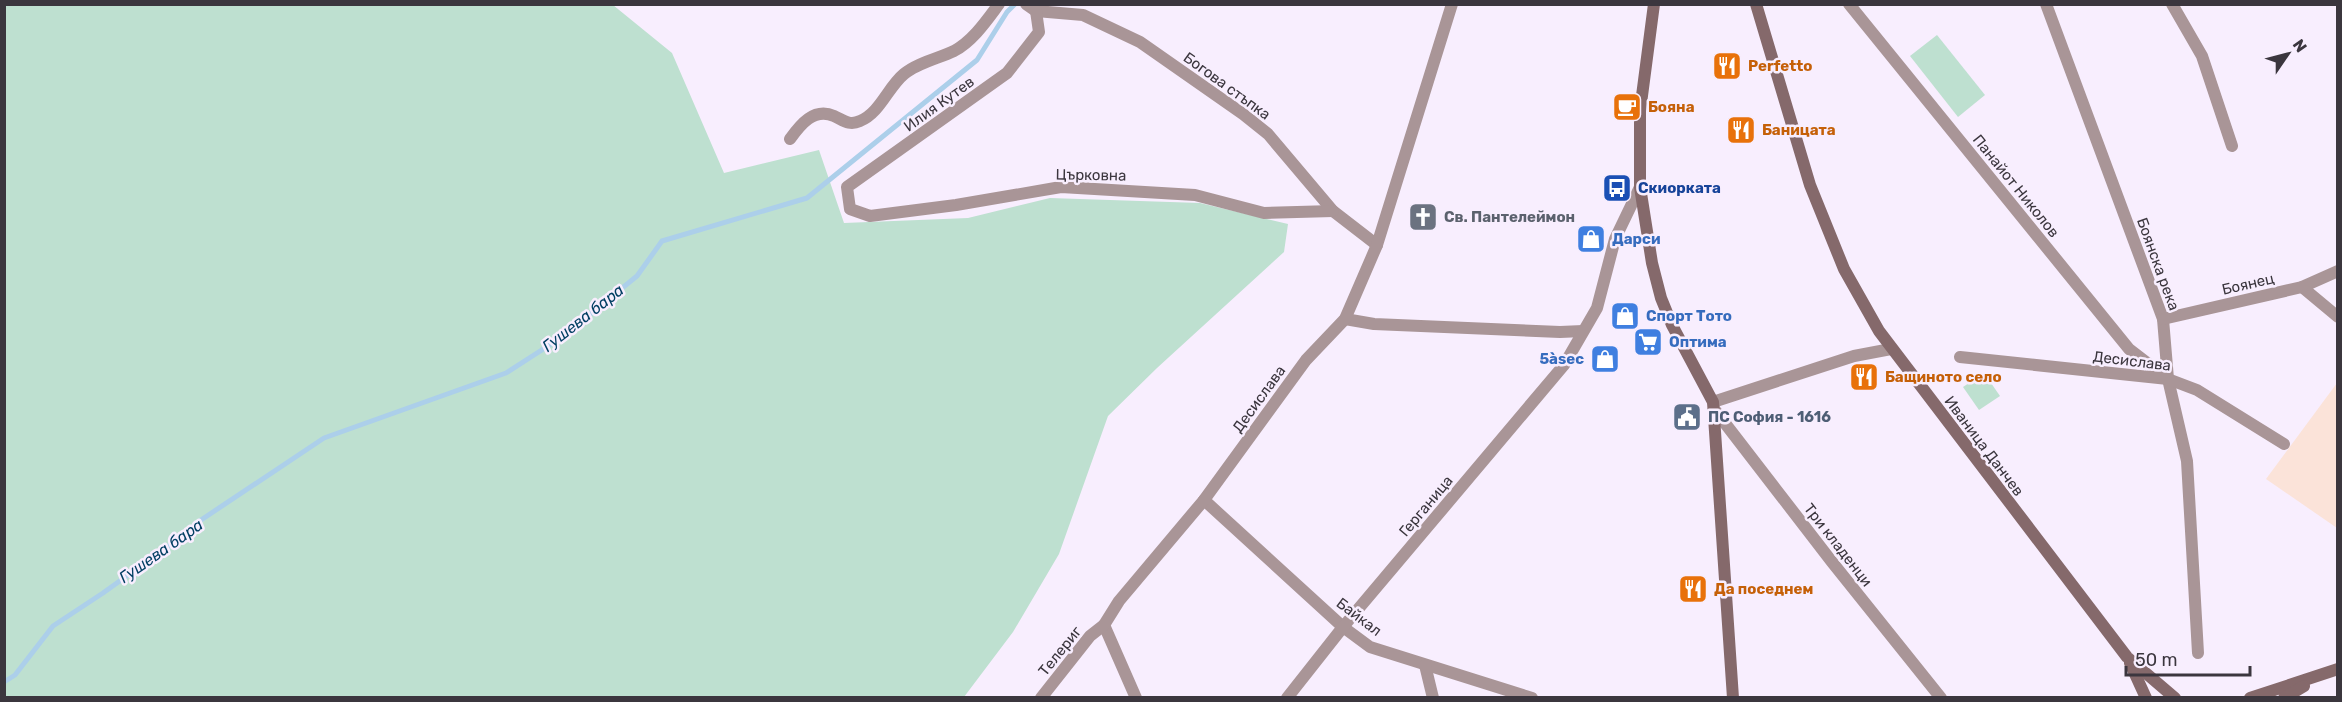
<svg xmlns="http://www.w3.org/2000/svg" width="2342" height="702" font-family="Rubik,sans-serif">
<style>
.education{fill:#fbe3d9}
.green{fill:#bee0d0}
.lines{fill:none;stroke-linecap:round;stroke-linejoin:round}
.stream{stroke:#accfea;stroke-width:5}
.street{stroke:#a99597;stroke-width:12}
.secondary{stroke:#85696b;stroke-width:12}
.labels{text-anchor:middle;dominant-baseline:central;stroke-width:5;stroke-linejoin:round;paint-order:stroke}
.food-label{font-size:15px;font-weight:bold;fill:#c56008;stroke:#f8eefe;text-anchor:start}
.street-label{font-size:15px;fill:#3b363e;stroke:#f8eefe}
.transit-label{font-size:15px;font-weight:bold;fill:#164399;stroke:#f8eefe;text-anchor:start}
.worship-label{font-size:15px;font-weight:bold;fill:#5b616d;stroke:#f8eefe;text-anchor:start}
.shop-label{font-size:15px;font-weight:bold;fill:#366cbe;stroke:#f8eefe;text-anchor:start}
.service-label{font-size:15px;font-weight:bold;fill:#4e5e75;stroke:#f8eefe;text-anchor:start}
.water-label{font-size:16px;font-style:italic;fill:#023f63;stroke:#f8eefe}
</style>
<rect width="100%" height="100%" fill="#f8eefe"/>
<path class="education" d="M2337 383V528L2266 479Z"/>
<g class="green">
<path d="M4 5H613L672 53 724 173 819 150 844 223 968 218 1050 198 1200 203 1288 224 1284 252 1157 368 1108 416 1059 554 1013 632 964 697H5Z"/>
<path d="M1937 35 1985 95 1958 117 1910 56Z"/>
<path d="M1984 373 2000 396 1979 410 1963 387Z"/>
</g>
<g class="lines">
<path class="stream" d="M4 682 15 675 53 626 103 593 181 537 201 520 324 438 506 373 562 337 637 276 662 241 807 198 977 60 1007 12 1015 4"/>
<g class="street">
<path d="M1026 4 1036 11 1083 15 1140 42 1243 114 1268 134 1333 211 1377 245"/>
<path d="M1849 4 2129 349 2168 379"/>
<path d="M2046 4 2163 319 2168 379 2187 461 2198 653"/>
<path d="M2172 4 2202 56 2232 146"/>
<path d="M1036 11 1039 32 1007 73 847 187 850 209 870 216 956 205 1061 187 1195 195 1264 213 1333 211"/>
<path d="M790 139C800 125 814 107 834 116 843 120 849 126 860 121 880 113 888 87 904 74 917 63 939 58 954 51 973 41 987 20 999 4"/>
<path d="M2302 287 2338 317"/>
<path d="M1345 319 1374 324 1560 332 1583 331"/>
<path d="M2163 319 2302 287 2338 271"/>
<path d="M1960 357 2168 379 2197 390 2284 444"/>
<path d="M1713 402 1854 356 1891 349"/>
<path d="M1714 409 1832 562 1941 698"/>
<path d="M1204 500 1343 627 1370 647 1532 698"/>
<path d="M1104 625 1136 698"/>
<path d="M1425 665 1433 698"/>
<path d="M1041 698 1090 636 1104 625 1119 601 1204 500 1306 360 1345 319 1377 245 1452 4"/>
<path d="M1287 698 1343 627 1564 365 1597 308 1615 239 1640 187"/>
</g>
<g class="secondary">
<path d="M1654 4 1640 111V187L1652 263 1661 298 1672 325 1713 402 1733 698"/>
<path d="M1756 4 1810 185 1844 269 1879 331 2127 657 2175 698"/>
<path d="M2130 663 2146 698"/>
<path d="M2250 698 2338 669"/>
<path d="M2284 698 2304 686"/>
</g>
</g>
<defs>
<g id="restaurant-square" transform="scale(1.5)"><rect x="-9" y="-9" width="18" height="18" rx="4" fill="#e8710a" stroke="#f8eefe"/><path d="M-5-6h1v4h1v-4h1v4h1v-4h1v5L-1.5 .5V6h-2V.5L-5-1ZM5-6V6H3V1.5H1.5Q1.5-4 5-6Z" fill="#fff"/></g>
<g id="cafe-square" transform="scale(1.5)"><rect x="-9" y="-9" width="18" height="18" rx="4" fill="#e8710a" stroke="#f8eefe"/><path d="M-5.5-4.5H6V0H3Q3 3.5 0 3.5H-2.5Q-5.5 3.5-5.5 0ZM3-3.2v2h1.7v-2ZM-6 4.5H4V6H-6Z" fill="#fff"/></g>
<g id="bus-square" transform="scale(1.5)"><rect x="-9" y="-9" width="18" height="18" rx="4" fill="#1a4fb4" stroke="#f8eefe"/><path d="M-5-6H5V4H4V6H2V4H-2V6H-4V4H-5ZM-3.5-4V0h7V-4ZM-3.5 1.2v1.5H-2V1.2ZM2 1.2v1.5H3.5V1.2Z" fill="#fff"/></g>
<g id="church-square" transform="scale(1.5)"><rect x="-9" y="-9" width="18" height="18" rx="4" fill="#6b7280" stroke="#f8eefe"/><path d="M-1.2-6h2.4v3.5h3.3v2.4h-3.3V6h-2.4V-.1h-3.3v-2.4h3.3Z" fill="#fff"/></g>
<g id="shop-square" transform="scale(1.5)"><rect x="-9" y="-9" width="18" height="18" rx="4" fill="#3f7fe0" stroke="#f8eefe"/><path d="M-5-2.5h2.3a2.7 3.5 0 0 1 5.4 0H5L5.5 6h-11ZM-1.5-2.5h3a1.5 2.3 0 0 0-3 0Z" fill="#fff"/></g>
<g id="supermarket-square" transform="scale(1.5)"><rect x="-9" y="-9" width="18" height="18" rx="4" fill="#3f7fe0" stroke="#f8eefe"/><path d="M-6-5.5h2.5l.6 2H6L4.5 2H-2.5L-4.4-4H-6ZM-1.5 3.2a1.3 1.3 0 1 0 .1 0ZM3 3.2a1.3 1.3 0 1 0 .1 0Z" fill="#fff"/></g>
<g id="civic-square" transform="scale(1.5)"><rect x="-9" y="-9" width="18" height="18" rx="4" fill="#5c6f8a" stroke="#f8eefe"/><path d="M-.6-6.5H3V-4.5H.6V-3L4-1V1h2V6H-6V1h2V-1L-.6-3ZM-1.2 2.5V6h2.4V2.5Z" fill="#fff"/></g>
</defs>
<g fill-rule="evenodd">
<use href="#restaurant-square" x="1727" y="66"/>
<use href="#cafe-square" x="1627" y="107"/>
<use href="#restaurant-square" x="1741" y="130"/>
<use href="#bus-square" x="1617" y="188"/>
<use href="#church-square" x="1423" y="217"/>
<use href="#shop-square" x="1591" y="239"/>
<use href="#shop-square" x="1625" y="316"/>
<use href="#supermarket-square" x="1648" y="342"/>
<use href="#shop-square" x="1605" y="359"/>
<use href="#restaurant-square" x="1864" y="377"/>
<use href="#civic-square" x="1687" y="417"/>
<use href="#restaurant-square" x="1693" y="589"/>
</g>
<g class="labels">
<g class="food-label">
<text x="1748" y="66">Perfetto</text>
<text x="1648" y="107">Бояна</text>
<text x="1762" y="130">Баницата</text>
<text x="1885" y="377">Бащиното село</text>
<text x="1714" y="589">Да поседнем</text>
</g>
<g class="street-label">
<text transform="translate(1227 86) rotate(36)">Богова стъпка</text>
<text transform="translate(939 104) rotate(-36)">Илия Кутев</text>
<text transform="translate(1091 175) rotate(1)">Църковна</text>
<text transform="translate(2016 186) rotate(51)">Панайот Николов</text>
<text transform="translate(2158 264) rotate(70)">Боянска река</text>
<text transform="translate(2248 284) rotate(-13)">Боянец</text>
<text transform="translate(2132 361) rotate(7)">Десислава</text>
<text transform="translate(1259 399) rotate(-54)">Десислава</text>
<text transform="translate(1984 446) rotate(53)">Иваница Данчев</text>
<text transform="translate(1426 506) rotate(-50)">Герганица</text>
<text transform="translate(1838 545) rotate(52)">Три кладенци</text>
<text transform="translate(1359 617) rotate(37)">Байкал</text>
<text transform="translate(1060 651) rotate(-51)">Телериг</text>
</g>
<g class="transit-label">
<text x="1638" y="188">Скиорката</text>
</g>
<g class="worship-label">
<text x="1444" y="217">Св. Пантелеймон</text>
</g>
<g class="shop-label">
<text x="1612" y="239">Дарси</text>
<text x="1646" y="316">Спорт Тото</text>
<text x="1669" y="342">Оптима</text>
<text x="1584" y="359" text-anchor="end">5àsec</text>
</g>
<g class="service-label">
<text x="1708" y="417">ПС София - 1616</text>
</g>
<g class="water-label">
<text transform="translate(583 318) rotate(-38)">Гушева бара</text>
<text transform="translate(161 551) rotate(-35)">Гушева бара</text>
</g>
</g>
<rect width="2342" height="702" fill="none" stroke="#3b363e" stroke-width="12"/>
<g transform="translate(2288 54) rotate(55)" stroke="#f8eefe" stroke-width="4.5" paint-order="stroke">
<path d="M0-4.5L10 22L0 15L-10 22Z" fill="#3b363e"/>
<text y="-9" font-size="16" font-weight="bold" text-anchor="middle" fill="#3b363e">N</text>
</g>
<path d="M2126 666v9h124v-9" fill="none" stroke="#3b363e" stroke-width="3"/>
<text x="2135" y="666" font-size="18" fill="#3b363e" stroke="#f8eefe" stroke-width="4.5" paint-order="stroke">50 m</text>
</svg>
